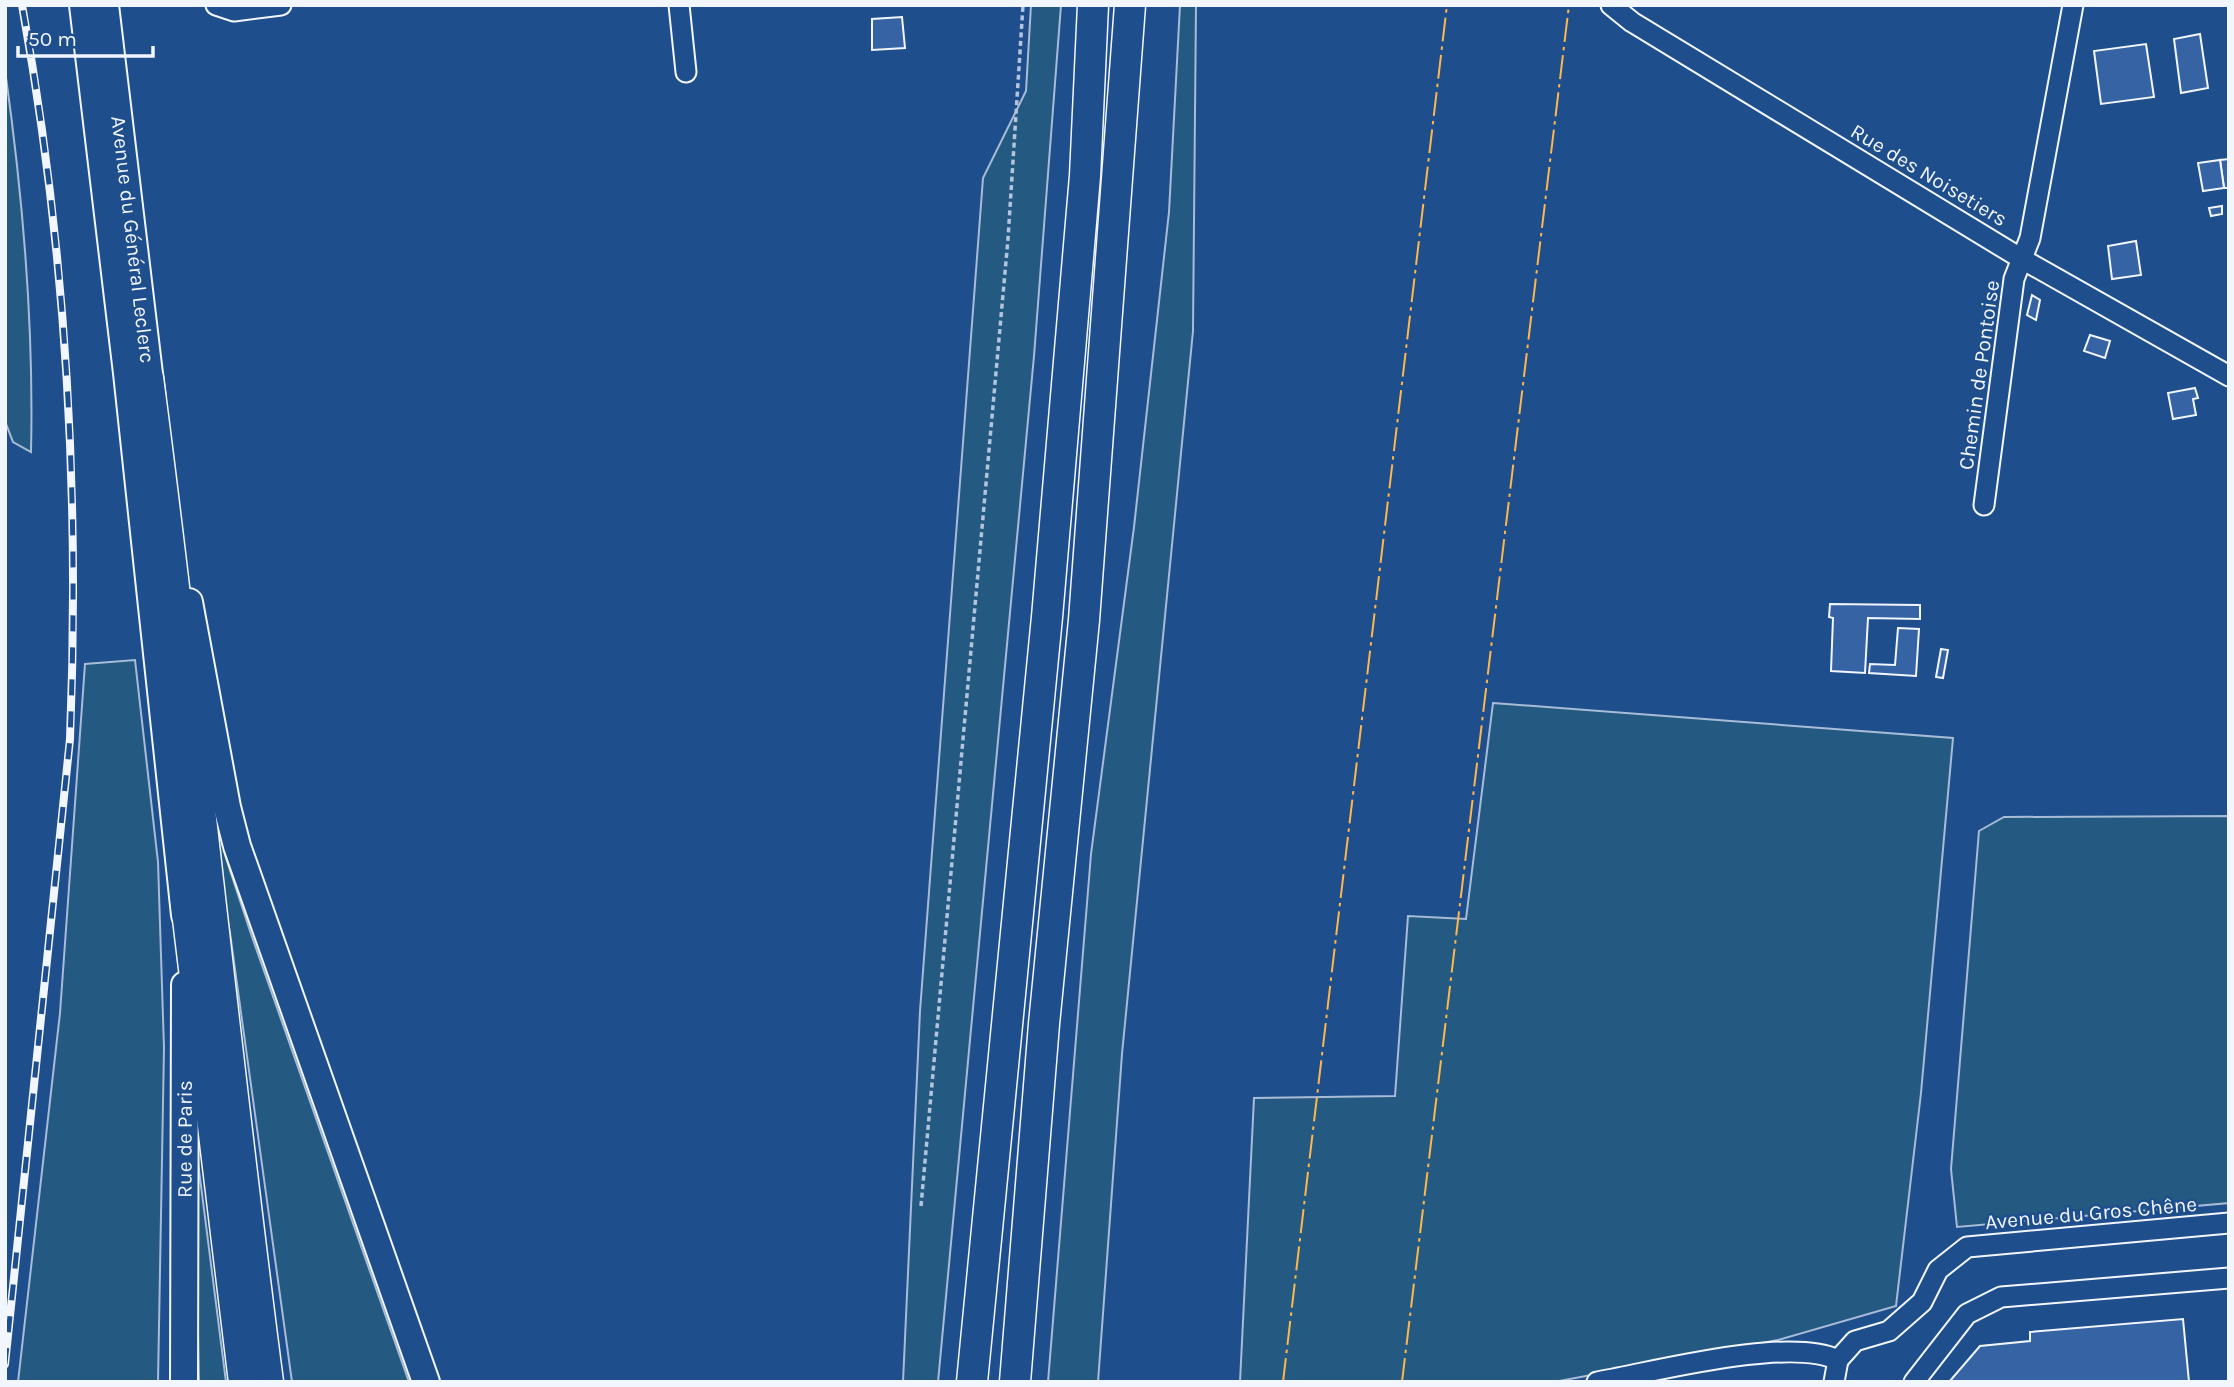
<svg xmlns="http://www.w3.org/2000/svg" width="2234" height="1387" font-family="Karla,sans-serif">
<style>
.green{fill:#245a82;stroke:#a8bbd7;stroke-width:2}
.building{fill:#3563a3;stroke:#f2f6ff;stroke-width:2}
.lines{fill:none;stroke-linecap:round;stroke-linejoin:round}
.minor-casing{stroke:#f2f6ff;stroke-width:23}
.major-casing{stroke:#f2f6ff;stroke-width:30}
.highway-casing{stroke:#f2f6ff;stroke-width:33}
.path{stroke:#b3c4dc;stroke-width:3.5;stroke-dasharray:5 3.5;stroke-linecap:butt}
.minor{stroke:#1f4e8c;stroke-width:19}
.major{stroke:#1f4e8c;stroke-width:26}
.highway{stroke:#1f4e8c;stroke-width:30}
.rail-casing{stroke:#f2f6ff;stroke-width:8}
.rail{stroke:#1f4e8c;stroke-width:5;stroke-dasharray:16;stroke-linecap:butt}
.power{stroke:#ffb74d;stroke-width:2;stroke-dasharray:24 5 3.5 5;stroke-linecap:butt}
.labels{text-anchor:middle;dominant-baseline:central;stroke-width:5;stroke-linejoin:round;paint-order:stroke}
.street-label{font-size:21px;fill:#f2f6ff;stroke:#1f4e8c}
</style>
<rect width="100%" height="100%" fill="#1f4e8c"/>
<g class="green">
<path d="M1031 5H1061L1034 356 938 1382H903L920 1011 983 178 1026 91Z"/>
<path d="M1180 5H1196L1193 331 1122 1054 1098 1382H1048L1091 854 1134 527 1169 212Z"/>
<path d="M5 70C23 197 34 324 31 452L13 442 5 421Z"/>
<path d="M135 660 158 862 164 1048 158 1382H18L60 1013 85 664Z"/>
<path d="M1493 703 1953 738 1921 1093 1896 1306 1778 1340 1554 1382H1240L1254 1098 1395 1096 1408 916 1466 919Z"/>
<path d="M211 792 226 858 251 934 409 1382H292L230 933 206 805Z"/>
<path d="M2229 816V1203L1957 1227 1951 1169 1979 831 2004 817Z"/>
<path d="M194 1131 226 1382H199Z"/>
</g>
<g class="building">
<path d="M902 17 905 48 872 50V19Z"/>
<path d="M2200 34 2208 88 2181 93 2174 39Z"/>
<path d="M2146 44 2154 97 2101 104 2094 51Z"/>
<path d="M2229 159V188H2224L2220 160Z"/>
<path d="M2220 160 2224 188 2203 191 2198 163Z"/>
<path d="M2222 206V214L2211 216 2209 208Z"/>
<path d="M2136 241 2141 275 2112 279 2108 246Z"/>
<path d="M2032 295 2040 300 2036 320 2027 315Z"/>
<path d="M2090 335 2110 341 2105 358 2084 351Z"/>
<path d="M2195 388 2198 398 2193 399 2196 415 2173 419 2168 393Z"/>
<path d="M1830 604 1920 605V619L1868 618 1865 673 1831 671 1833 618 1829 617Z"/>
<path d="M1898 628 1919 629 1916 676 1869 673 1870 664 1895 665Z"/>
<path d="M1941 649 1948 650 1943 678 1936 677Z"/>
<path d="M2183 1319 2189 1382H1949L1980 1346 2030 1341V1332Z"/>
</g>
<g class="lines">
<g class="minor-casing">
<g id="minor">
<path d="M216 5 234 11 281 5"/>
<path d="M679 5 686 72"/>
<path d="M1611 5 1632 22 2022 259 2229 376"/>
<path d="M1984 505 2014 279 2030 238 2073 5"/>
<path d="M1838 1360 1855 1341 1889 1331 1922 1302 1938 1270 1967 1247 2229 1223"/>
<path d="M1597 1382C1654 1372 1789 1336 1838 1360"/>
<path d="M1834 1382 1838 1360"/>
<path d="M1914 1382 1967 1314 2001 1297 2229 1278"/>
</g>
</g>
<g class="major-casing">
<g id="major">
<path d="M83 5 127 373 185 915"/>
<path id="s1" d="M105 5 152 399"/>
<path d="M189 602 227 807 237 846 426 1382"/>
<path id="s2" d="M184 1382 185 985"/>
</g>
</g>
<g class="highway-casing">
<g id="highway">
<path d="M148 378C192 712 224 1048 268 1382"/>
<path d="M185 894 244 1382"/>
<path d="M972 1382 1047 617 1085 176 1093 5"/>
<path d="M1015 1382 1044 1024 1084 620 1130 5"/>
</g>
</g>
<path class="path" d="M921 1206 1008 239 1023 5"/>
<use href="#minor" class="minor"/>
<use href="#major" class="major"/>
<use href="#highway" class="highway"/>
<g class="rail-casing">
<path id="rail" d="M5 1364 70 739C80 492 66 248 22 5"/>
</g>
<use href="#rail" class="rail"/>
<g class="power">
<path d="M1283 1382 1447 5"/>
<path d="M1402 1382 1569 5"/>
</g>
</g>
<g class="labels">
<g class="street-label">
<text transform="translate(1929 175) rotate(31)">Rue des Noisetiers</text>
<text stroke="none"><textPath href="#s1" startOffset="236">Avenue du Général Leclerc</textPath></text>
<text transform="translate(1979 375) rotate(-82)">Chemin de Pontoise</text>
<text stroke="none"><textPath href="#s2" startOffset="243">Rue de Paris</textPath></text>
<text transform="translate(2091 1213) rotate(-5)">Avenue du Gros Chêne</text>
</g>
</g>
<rect width="2234" height="1387" fill="none" stroke="#f2f6ff" stroke-width="14"/>
<path d="M18 46v10h135v-10" fill="none" stroke="#f2f6ff" stroke-width="3.5"/>
<text x="28" y="46" font-size="21" fill="#f2f6ff" stroke="#1f4e8c" stroke-width="5" paint-order="stroke">50 m</text>
</svg>
